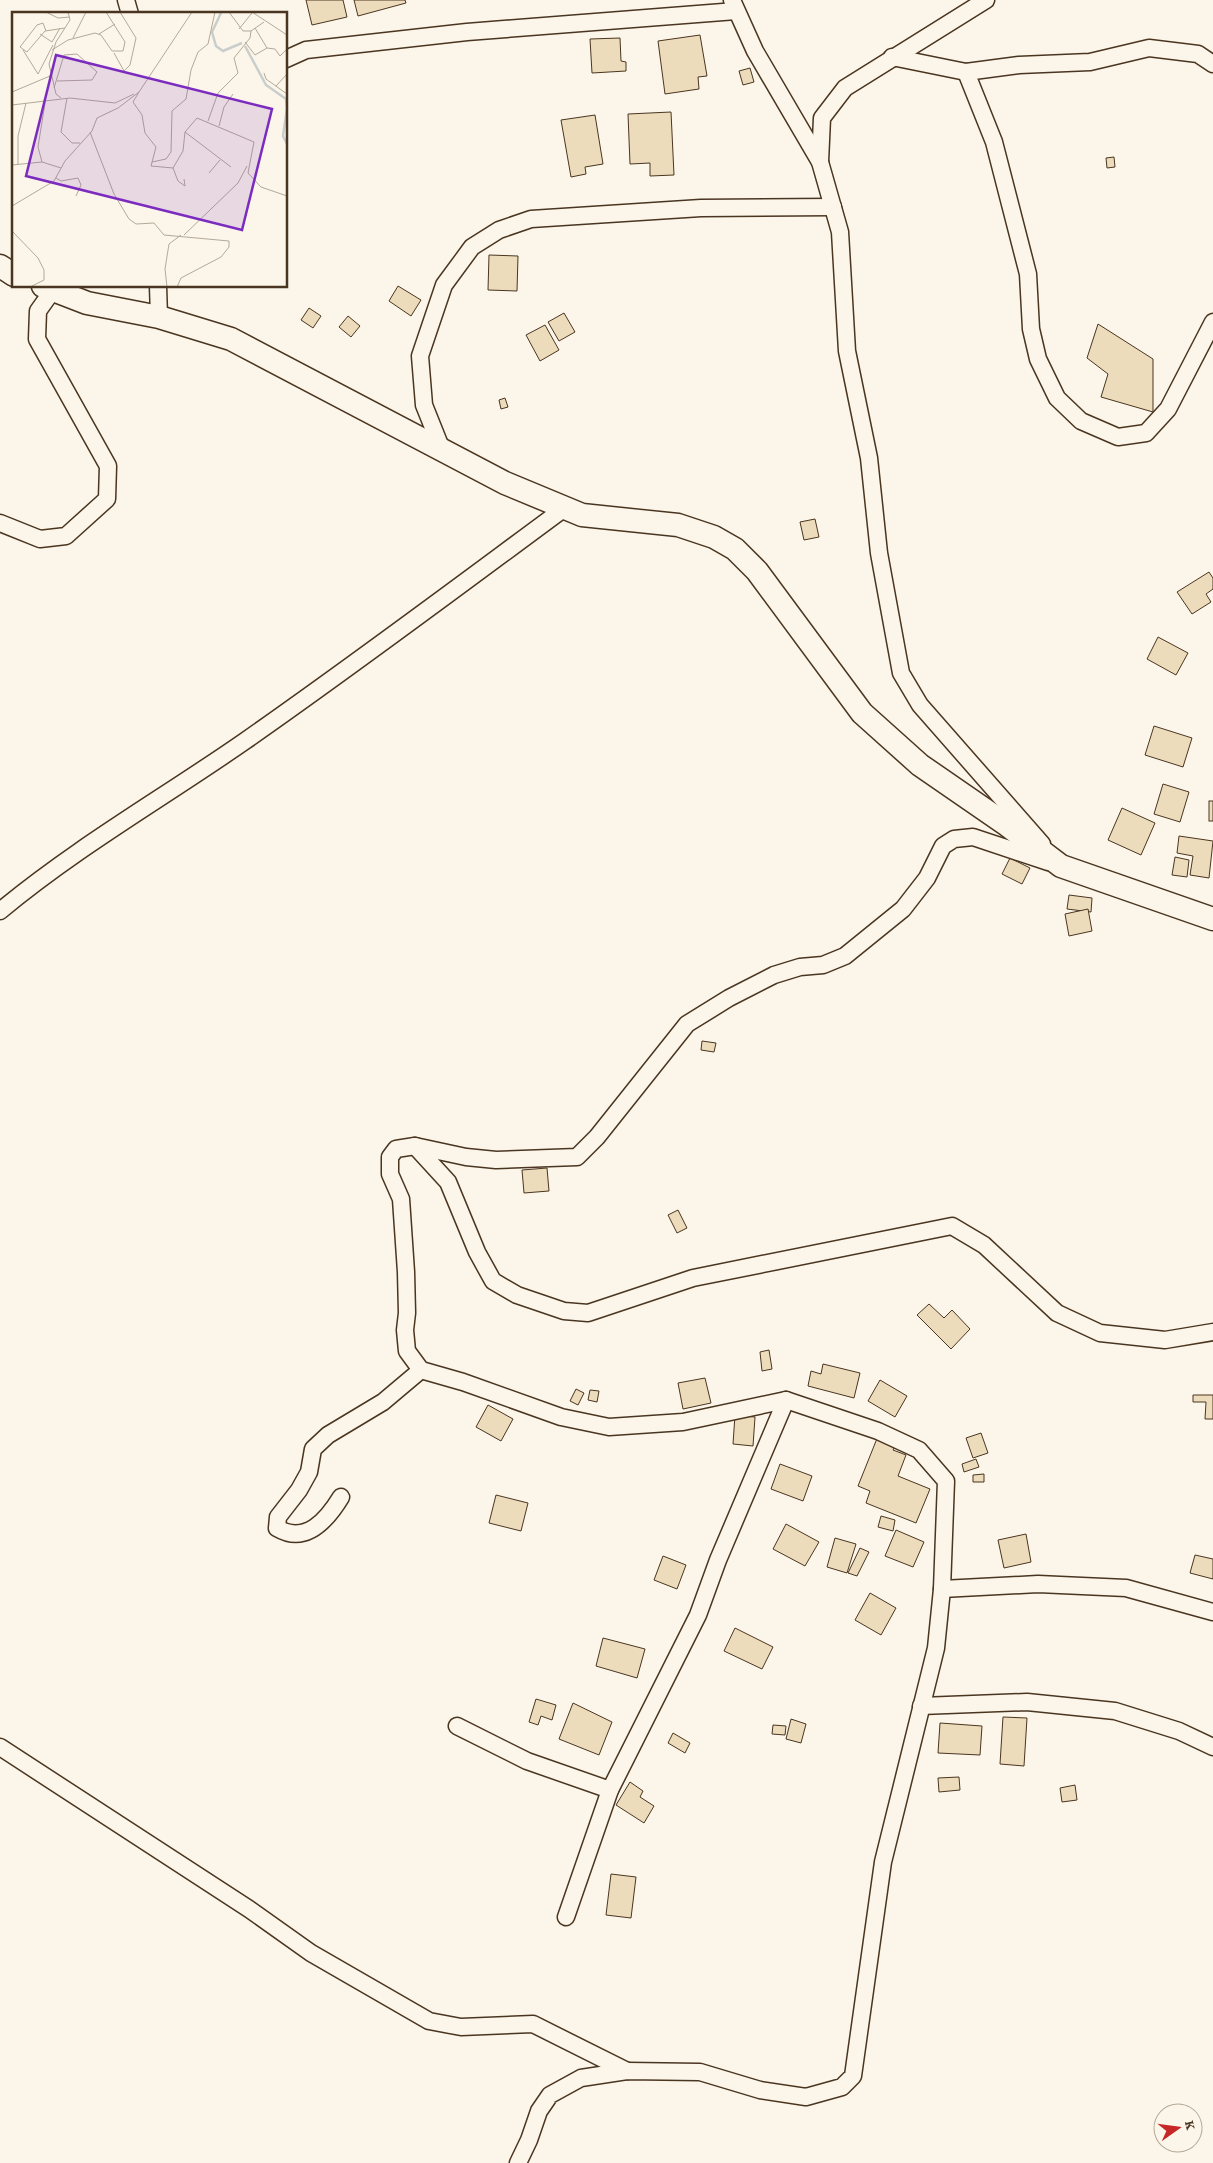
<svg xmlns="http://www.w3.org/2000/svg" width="1213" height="2163" font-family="'Crimson Pro',serif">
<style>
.building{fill:#ecdcbc;stroke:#4a3520}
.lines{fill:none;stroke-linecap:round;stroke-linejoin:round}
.street-casing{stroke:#4a3520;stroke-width:19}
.secondary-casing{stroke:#4a3520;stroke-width:25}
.street{stroke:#fbf6e9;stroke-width:16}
.secondary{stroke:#fbf6e9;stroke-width:22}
.inset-river{fill:none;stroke:#c9cecd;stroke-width:2.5}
.inset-road{fill:none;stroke:#b4a999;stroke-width:1}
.view{fill:#7b2cbf;fill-opacity:0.15;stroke:#7b2cbf;stroke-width:2.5}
.inset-edge{fill:none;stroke:#4a3520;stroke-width:2.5}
</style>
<rect width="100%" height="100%" fill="#fbf6e9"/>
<g class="building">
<path d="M306 0H343L347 17 312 25Z"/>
<path d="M354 0H405L406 3 358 16Z"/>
<path d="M700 35 707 76 698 77 699 89 665 94 658 41Z"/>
<path d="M620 38 621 61 626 62V71L592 73 590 39Z"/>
<path d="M750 68 754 82 743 85 739 71Z"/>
<path d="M671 112 674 175 650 176V163L630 164 628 114Z"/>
<path d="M595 115 603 164 585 167 586 174 571 177 561 120Z"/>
<path d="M1114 157 1115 167 1107 168 1106 158Z"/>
<path d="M489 255 518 256 517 291 488 290Z"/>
<path d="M398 286 421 300 411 316 389 301Z"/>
<path d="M309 308 321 316 313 328 301 320Z"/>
<path d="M564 313 575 332 559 341 548 322Z"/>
<path d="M348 316 360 326 351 337 339 327Z"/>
<path d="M1098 324 1153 359V412L1101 397 1108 374 1087 358Z"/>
<path d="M545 325 559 350 540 361 526 335Z"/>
<path d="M505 398 508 407 501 409 499 400Z"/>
<path d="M815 519 819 537 804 540 800 522Z"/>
<path d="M1209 572 1213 578V589L1206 594 1211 602 1192 614 1177 592Z"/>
<path d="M1158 637 1188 653 1176 675 1147 659Z"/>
<path d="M1154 726 1192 738 1183 767 1145 755Z"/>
<path d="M1163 784 1189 792 1180 822 1154 814Z"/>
<rect x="1209" y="801" width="4" height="20"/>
<path d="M1122 808 1155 823 1141 855 1108 840Z"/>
<path d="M1179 836 1213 841 1209 878 1190 875 1193 856 1177 853Z"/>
<path d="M1175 857 1189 860 1187 877 1172 875Z"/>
<path d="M1010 858 1030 868 1022 884 1002 874Z"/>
<path d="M1069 895 1092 898 1091 912 1067 909Z"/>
<path d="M1088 909 1092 931 1069 936 1065 914Z"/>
<path d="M702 1041 716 1043 714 1052 701 1050Z"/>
<path d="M547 1168 549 1191 524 1193 522 1170Z"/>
<path d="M678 1210 687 1228 677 1233 668 1215Z"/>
<path d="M929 1304 944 1318 952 1310 970 1329 951 1349 917 1315Z"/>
<path d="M769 1350 772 1369 762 1371 760 1352Z"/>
<path d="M823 1364 860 1373 854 1398 808 1386 811 1371 821 1374Z"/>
<path d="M705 1378 711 1403 683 1409 678 1383Z"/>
<path d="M880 1380 907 1396 895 1417 868 1401Z"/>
<path d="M576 1389 584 1393 578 1405 570 1401Z"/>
<path d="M590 1390 599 1391 597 1402 588 1400Z"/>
<path d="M1193 1395H1213V1419H1205L1206 1402H1193Z"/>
<path d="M488 1405 513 1419 501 1441 476 1427Z"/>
<path d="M735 1415 755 1417 753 1446 733 1444Z"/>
<path d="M981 1433 988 1453 973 1458 966 1438Z"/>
<path d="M878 1436 896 1444 893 1450 906 1455 898 1476 930 1489 916 1523 866 1503 870 1491 858 1486Z"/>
<path d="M976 1459 979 1467 964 1472 962 1464Z"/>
<path d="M780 1464 812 1476 803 1501 771 1489Z"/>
<path d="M984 1474V1482H973V1475Z"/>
<path d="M496 1495 528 1503 521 1531 489 1523Z"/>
<path d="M881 1516 895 1520 893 1531 878 1527Z"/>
<path d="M786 1524 819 1542 805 1566 773 1549Z"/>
<path d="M896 1530 924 1542 913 1567 885 1556Z"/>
<path d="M1026 1534 1031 1562 1004 1568 998 1540Z"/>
<path d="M835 1538 856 1544 847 1573 827 1567Z"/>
<path d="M860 1548 869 1552 857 1576 848 1573Z"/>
<path d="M1195 1555 1213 1559V1579L1190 1573Z"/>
<path d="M663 1556 686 1565 677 1589 654 1580Z"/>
<path d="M870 1593 896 1608 881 1635 855 1620Z"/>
<path d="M735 1628 773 1647 762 1669 724 1651Z"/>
<path d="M603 1638 645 1649 637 1678 596 1666Z"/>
<path d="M536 1699 556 1705 552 1720 541 1716 538 1725 529 1722Z"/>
<path d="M573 1703 612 1722 599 1755 559 1739Z"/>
<path d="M1003 1717 1027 1718 1024 1766 1000 1764Z"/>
<path d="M791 1719 806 1724 801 1743 786 1739Z"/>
<path d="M940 1723 982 1726 980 1755 938 1753Z"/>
<path d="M773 1725 786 1726 785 1735 772 1734Z"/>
<path d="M673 1733 690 1743 685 1753 668 1743Z"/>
<path d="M959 1777 960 1790 939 1792 938 1778Z"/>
<path d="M630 1782 643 1791 640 1797 654 1806 644 1823 616 1805Z"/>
<path d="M1075 1785 1077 1800 1062 1802 1060 1788Z"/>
<path d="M611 1874 636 1877 631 1918 606 1915Z"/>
</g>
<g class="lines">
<g class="street-casing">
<g id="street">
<path d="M126 0 130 14"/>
<path d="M732 0 755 51 820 162 840 232 847 351 869 458 879 553 901 673 920 705 1042 844"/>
<path d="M892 57 966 72 1019 65 1090 62 1149 48 1198 54 1213 64"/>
<path d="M286 59 306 50 467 32 736 11"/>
<path d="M966 72 994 142 1028 274 1031 329 1038 359 1057 398 1081 421 1118 437 1146 433 1168 409 1213 322"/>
<path d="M820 162 822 118 845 88 986 0"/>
<path d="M158 286 159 317"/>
<path d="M442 450 424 405 420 356 444 285 472 247 499 230 531 219 701 208 833 207"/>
<path d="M0 523 40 539 66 536 107 499 108 466 37 339 38 311 53 290"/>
<path d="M0 911C77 847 163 798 245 741 354 665 459 586 566 507"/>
<path d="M415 1146 448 1182 477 1252 493 1281 517 1295 564 1311 588 1313 693 1278 952 1226 984 1245 1057 1313 1100 1333 1165 1340 1213 1332"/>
<path d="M341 1497C327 1520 306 1545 277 1528L278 1517 299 1490 309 1472 313 1449 328 1435 383 1402 421 1370"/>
<path d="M942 1589 1038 1584 1126 1588 1213 1612"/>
<path d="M921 1706 1027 1702 1115 1711 1179 1731 1213 1747"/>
<path d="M457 1726 527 1761 610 1790"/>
<path d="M0 1747 249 1909 311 1953 429 2021 461 2027 533 2024 627 2071"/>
<path d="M566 1917 610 1790 698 1615 718 1560 786 1400"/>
<path d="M518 2163 529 2140 539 2111 550 2095 581 2078 627 2071 700 2072 760 2090 806 2097 842 2087 853 2076 883 1862 936 1648 942 1589 946 1481 919 1450 878 1431 786 1400 683 1422 609 1427 561 1417 463 1382 421 1370 407 1351 405 1330 407 1313 406 1272 401 1199 390 1174V1157L396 1149 415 1146 466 1157 496 1160 577 1157 597 1137 687 1024 729 998 774 975 800 967 823 965 845 956 903 909 927 878 943 846 954 839 973 837 1048 862"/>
</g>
</g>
<g class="secondary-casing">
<g id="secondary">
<path d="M0 266 14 275"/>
<path d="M43 286 87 303 159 317 231 339 505 483 582 515 678 525 714 537 735 549 757 571 862 713 920 765 1007 825 1061 866 1213 919"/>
</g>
</g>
<use href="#street" class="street"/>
<use href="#secondary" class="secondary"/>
</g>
<g transform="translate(12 12)">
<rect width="275" height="275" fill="#fbf6e9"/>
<path class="inset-river" d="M209 1 200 20 204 34 211 39 230 31M233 34 254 73 274 87 275 96M275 96 271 124 275 132"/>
<path class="inset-road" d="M34 0 46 6 58 5M217 0 231 19H239L252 10M240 0 275 23M243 16 255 36 263 37 268 44 275 37M227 17 240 1M34 19 31 11 25 13 8 35 15 40 33 19 53 16M28 22 40 30 48 16M87 22 103 12M61 26 74 0M233 30 243 43 255 36M11 38 26 62 41 33M40 38 56 28 83 21 89 23 100 39H111L113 30 94 0M102 41 112 59 118 53 124 26 108 0M252 61 254 67 275 82M264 74 275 62M42 76 52 43 65 42 85 60 80 68 45 69M0 80 38 64M127 80 121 90 130 103 133 121 144 135 139 154 161 156 171 139 173 120 185 106 242 130 236 161 249 175 275 184M49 86 44 82 37 52 44 30 58 8 56 0M55 86 49 120 60 131H68M0 93 58 86 103 91 122 82M196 109 206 81 226 61 222 46 238 26 239 19M207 114 212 95 221 82M78 120 102 182 117 207 124 212 142 211 152 223 217 229V235L209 245 169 266 165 275M173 120 219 155M30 150 26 135 33 91M140 150 154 147 159 140 160 99 174 87 179 58 186 40 196 32 203 0M6 152V124L14 91M0 153 30 150 49 156M161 156 166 169 173 174 172 167M197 161 208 148M44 166 49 169 66 166 69 173 64 184M0 194 42 169 53 149 80 119 85 106 106 96 127 80 180 0M0 219 26 246 32 258V268L18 275M172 223 226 171 235 154M155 275 153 257 157 232 169 223"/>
<path class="view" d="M44 43 260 97 230 218 14 164Z"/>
<rect width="275" height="275" class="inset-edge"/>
</g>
<g transform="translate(1178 2128) rotate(76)"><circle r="24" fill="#fbf6e9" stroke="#b4a999"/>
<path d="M0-4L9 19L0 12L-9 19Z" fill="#c62828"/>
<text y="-8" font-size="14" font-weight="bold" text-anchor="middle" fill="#4a3520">K</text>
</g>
</svg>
